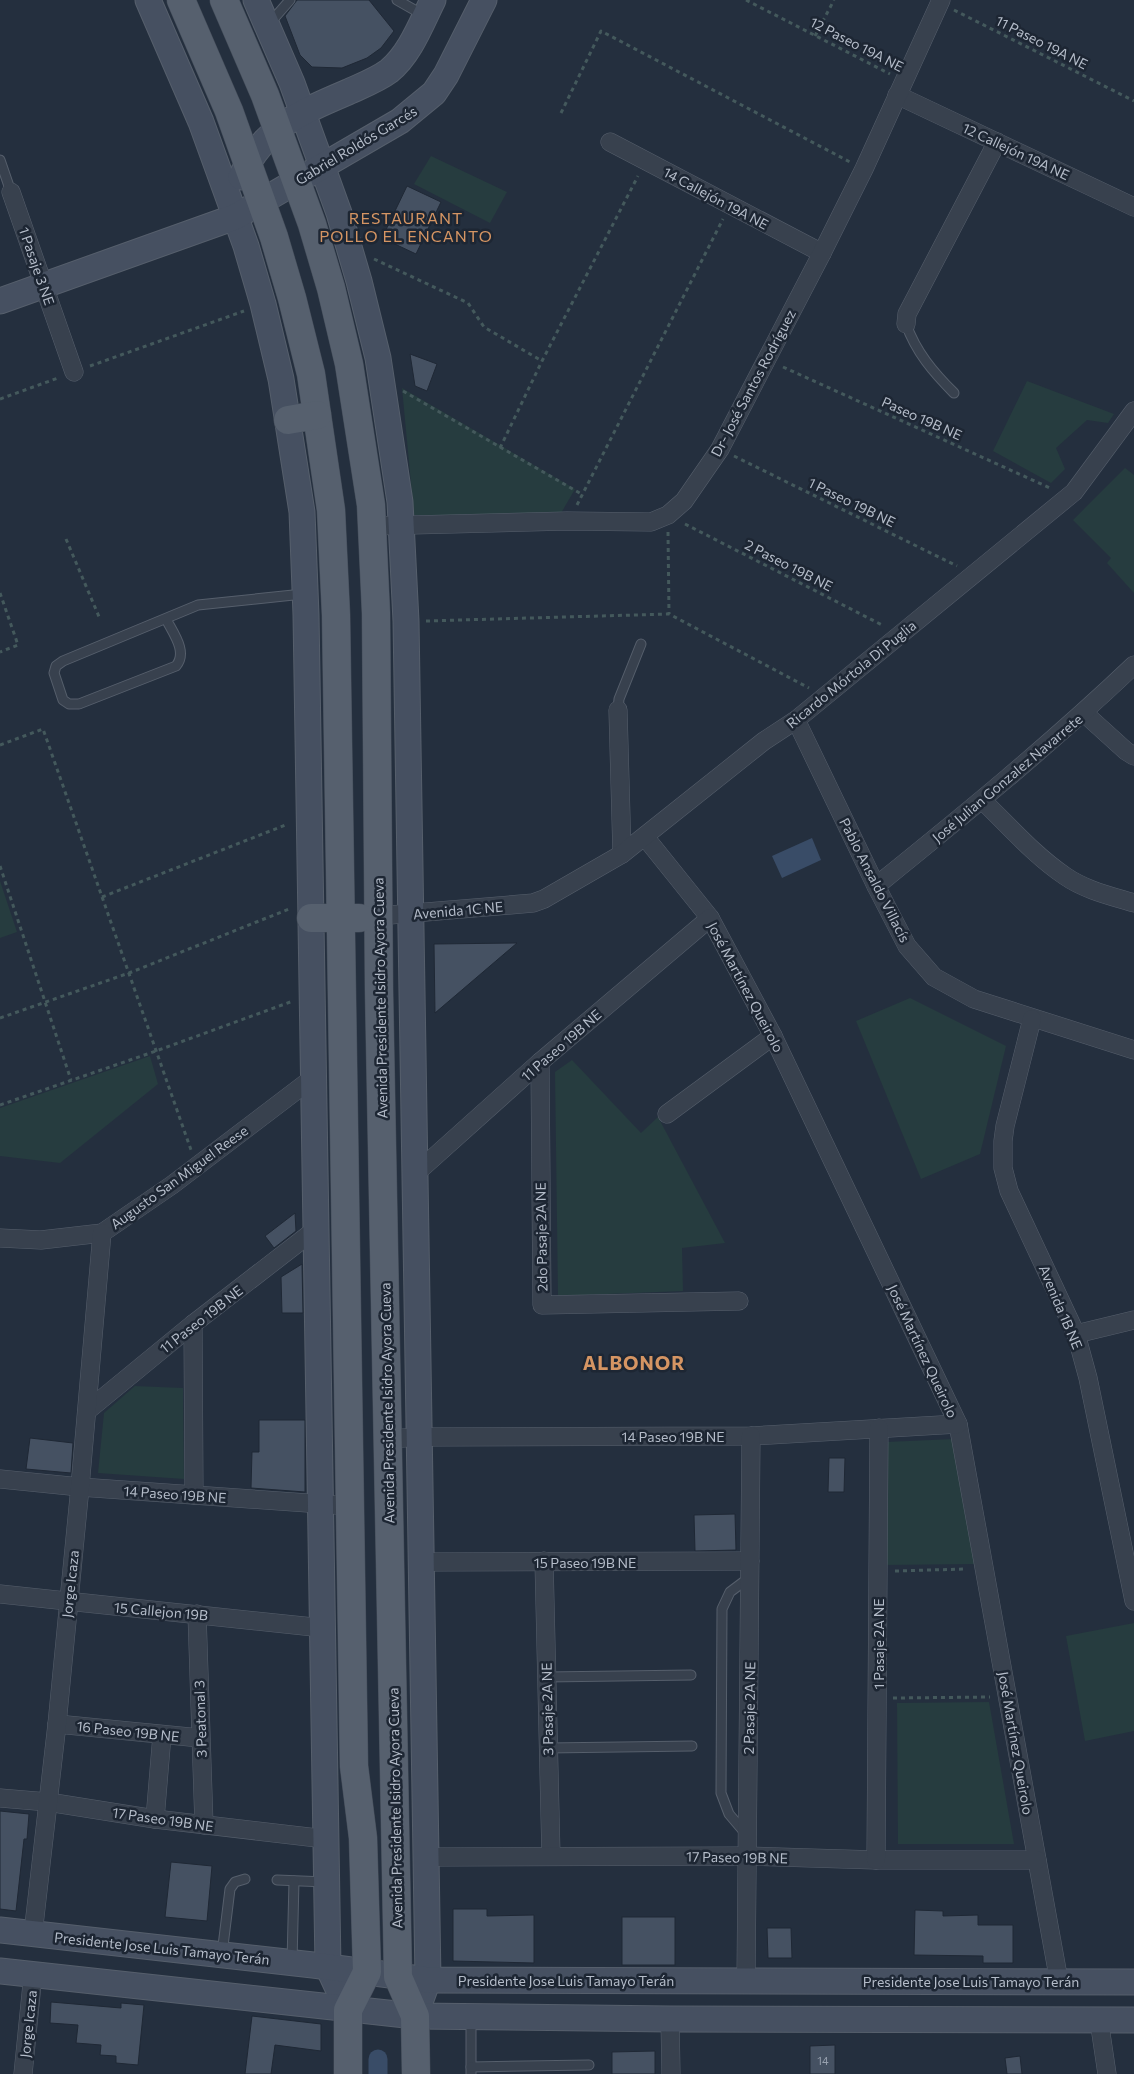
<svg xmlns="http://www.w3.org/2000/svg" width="1134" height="2074" font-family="Commissioner,sans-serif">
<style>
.green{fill:#263c3f}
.water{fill:#394c67}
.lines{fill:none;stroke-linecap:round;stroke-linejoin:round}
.canal{stroke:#394c67;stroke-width:19}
.building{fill:#455162;stroke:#1f2835}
.lane-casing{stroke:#565f6c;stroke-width:11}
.street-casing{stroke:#565f6c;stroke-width:19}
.secondary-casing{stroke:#565f6c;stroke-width:27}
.primary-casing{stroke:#414a57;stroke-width:29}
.path{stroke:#44595c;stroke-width:3;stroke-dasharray:4 4;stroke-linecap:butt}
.lane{stroke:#38414e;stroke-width:9}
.street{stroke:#38414e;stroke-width:18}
.secondary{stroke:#465061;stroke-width:25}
.primary{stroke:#56606e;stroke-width:28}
.labels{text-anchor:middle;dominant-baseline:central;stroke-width:5;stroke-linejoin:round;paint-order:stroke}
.number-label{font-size:11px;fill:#98a1af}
.street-label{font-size:14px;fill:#b4bcc9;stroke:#1d2633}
.quarter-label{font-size:16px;letter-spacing:1px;fill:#d59563;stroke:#1d2633}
.district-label{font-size:19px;font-weight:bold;letter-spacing:1px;fill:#d59563;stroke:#1d2633}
</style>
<rect width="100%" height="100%" fill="#242f3e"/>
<g class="green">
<path d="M431 156 507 192 490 223 414 184Z"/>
<path d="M1027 381 1114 414 1108 423 1087 420 1056 448 1065 469 1051 483 993 451Z"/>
<path d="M402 388 575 489 560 515H414Z"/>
<path d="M1125 468 1134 475V593L1107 563 1111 558 1073 520Z"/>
<path d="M0 881 17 932 0 938Z"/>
<path d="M910 998 1006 1046 980 1154 921 1179 856 1021Z"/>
<path d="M150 1056 158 1084 60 1163 0 1156V1108Z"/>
<path d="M572 1060 641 1133 658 1117 725 1243 682 1248 683 1291 558 1296 555 1072Z"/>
<path d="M135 1386 183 1388 184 1479 98 1473 104 1413Z"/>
<path d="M954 1439 977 1564 885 1565 886 1442Z"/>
<path d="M1134 1623V1731L1085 1741 1066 1636Z"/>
<path d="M989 1702 1014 1844H898L897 1703Z"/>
</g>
<path class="water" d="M812 838 821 860 782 878 772 856Z"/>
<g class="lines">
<path class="canal" d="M378 2059V2074"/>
</g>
<g class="building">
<path d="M297 0H369L394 31 381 48 367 58 342 68 312 67 300 55 285 16Z"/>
<path d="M407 186 441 202 416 254 382 238Z"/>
<path d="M410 354 437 364 427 391 415 386Z"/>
<path d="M517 943 435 1013 434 944Z"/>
<path d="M295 1213 296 1231 274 1248 265 1236Z"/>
<path d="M302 1264 303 1313H282L281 1277Z"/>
<path d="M259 1420H305V1492L251 1488 252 1452H259Z"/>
<path d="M30 1438 73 1443 71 1473 26 1469Z"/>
<path d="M829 1458H845L844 1492H828Z"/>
<path d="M735 1514 736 1550 695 1551 694 1515Z"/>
<path d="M0 1811 29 1814 27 1839H24L16 1911 0 1909Z"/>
<path d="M171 1862 212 1866 207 1921 165 1917Z"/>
<path d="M453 1909H487V1916L534 1915V1963L453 1961Z"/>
<path d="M915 1910 943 1911V1916L978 1915V1925H1013V1963H983V1956L914 1955Z"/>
<rect x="622" y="1917" width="53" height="48"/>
<path d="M767 1928H791L792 1958H768Z"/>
<path d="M51 2002 121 2008V2003L144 2005 138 2065 116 2063V2056L100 2055 101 2045 76 2043 78 2025 50 2023Z"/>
<path d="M252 2016 321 2024V2051L275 2045 271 2074H245Z"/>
<path d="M835 2045V2074H810V2046Z"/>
<path d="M655 2051V2074H612V2052Z"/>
<path d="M1020 2056 1022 2074H1007L1005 2058Z"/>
</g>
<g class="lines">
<g class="lane-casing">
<g id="lane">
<path d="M397 0 425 16"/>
<path d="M269 24 290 0"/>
<path d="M0 160 11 192"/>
<path d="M906 324C916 352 933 372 954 393"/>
<path d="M166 619C173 633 188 652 176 666L79 704H69L63 700 54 673 56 666 63 661 198 605 303 594"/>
<path d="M618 710 619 699 641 644"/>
<path d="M546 1677 691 1675"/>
<path d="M548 1748 692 1746"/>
<path d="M746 1834 729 1814 721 1793 722 1609 730 1592 750 1577"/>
<path d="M277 1880 326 1882"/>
<path d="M222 1954 230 1889 235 1882 245 1879"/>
<path d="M292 1962 294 1881"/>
<path d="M471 2019V2074"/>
<path d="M471 2067 589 2065"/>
</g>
</g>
<g class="street-casing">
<g id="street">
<path d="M897 95 1134 207"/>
<path d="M610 142 822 253"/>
<path d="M11 192 74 372"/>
<path d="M906 324 907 314 997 142"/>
<path d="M372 526 567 521 651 522 668 515 684 501 720 449 822 253 864 169 941 0"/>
<path d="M618 710 622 854"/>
<path d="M1084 713 1126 751 1134 756"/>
<path d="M796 720 876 886 907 946 934 977 974 999 1134 1050"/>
<path d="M982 800C1009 826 1034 855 1065 876 1085 890 1111 896 1134 903"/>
<path d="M645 837 710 918 773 1036 958 1424 1057 1970 1058 1981"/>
<path d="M876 886C964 815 1052 743 1134 665"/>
<path d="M378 916 533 903 544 899 622 854 764 741 796 720 1074 492 1134 411"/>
<path d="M1032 1019 1005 1126 1003 1141V1168L1009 1191 1076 1334 1088 1378 1134 1601"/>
<path d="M540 1062 542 1305 739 1301"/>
<path d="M667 1114 773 1036"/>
<path d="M414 1175 540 1062 710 918"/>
<path d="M0 1238 41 1240 102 1233 172 1185 314 1077"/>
<path d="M193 1324 194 1495"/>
<path d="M1076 1334 1134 1320"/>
<path d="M87 1411 193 1324 316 1229"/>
<path d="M388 1439 419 1437 751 1436 958 1424"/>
<path d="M0 1479 80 1487 350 1506"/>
<path d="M544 1561 551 1856"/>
<path d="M421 1562 750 1561"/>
<path d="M0 1594 323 1628"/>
<path d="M197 1614 204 1825"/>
<path d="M57 1724 200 1738"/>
<path d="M0 1798 48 1802 155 1819 326 1839"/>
<path d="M155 1819 162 1735"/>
<path d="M437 1857 747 1856 876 1860H1037"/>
<path d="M876 1860 879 1428"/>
<path d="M33 1934 57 1724 80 1487 102 1233"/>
<path d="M746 1981 751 1436"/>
<path d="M670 2019 671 2074"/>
<path d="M1099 2020 1107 2074"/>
<path d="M23 2074 33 1974"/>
</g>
</g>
<g class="secondary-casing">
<g id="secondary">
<path d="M148 0 201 122 246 246 263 304 281 379 302 512 306 615 328 1967 348 2010"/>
<path d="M256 0 292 83 339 213 359 281 378 358 400 502 406 621 428 1980 415 2016"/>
<path d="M241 177C263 128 301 112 348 92 361 86 377 80 389 71 410 54 421 24 433 0"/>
<path d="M0 301 235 217 400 121 434 93 446 75 484 0"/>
<path d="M0 1930 313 1965 428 1980 1134 1982"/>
<path d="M0 1971 415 2016 670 2019 1134 2020"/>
</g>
</g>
<g class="primary-casing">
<g id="primary">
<path d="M181 0 229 111 274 237 292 298 311 374 331 510 336 615 354 1766 363 1838 367 1972 348 2010V2074"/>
<path d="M224 0 265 95 312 224 331 288 349 364 371 505 376 613 379 990 398 1977 415 2016 416 2074"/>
<path d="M288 420 317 415"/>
<path d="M311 918H359"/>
</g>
</g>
<g class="path">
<path d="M746 0 890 74"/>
<path d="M954 10 1134 101"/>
<path d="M815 36 834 0"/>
<path d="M561 113 601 31 850 162"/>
<path d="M374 259 468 303 484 327 542 361"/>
<path d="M90 366 244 311"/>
<path d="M783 367 1050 488"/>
<path d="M403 391 583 495"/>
<path d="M0 399 58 378"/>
<path d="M500 448 542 361 638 176"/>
<path d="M734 456 957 566"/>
<path d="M577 505 723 219"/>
<path d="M685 524 884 626"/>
<path d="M668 532 669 614"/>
<path d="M66 539 100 619"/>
<path d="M0 593 18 645 0 652"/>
<path d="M426 621 669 614 809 688"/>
<path d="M0 745 43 729 191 1150"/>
<path d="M0 866 71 1080"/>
<path d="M102 897 288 824"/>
<path d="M0 1018 129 973 289 909"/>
<path d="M0 1105 156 1051 293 1001"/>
<path d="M895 1571 966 1569"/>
<path d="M893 1698 990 1697"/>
</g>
<use href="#lane" class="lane"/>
<use href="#street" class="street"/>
<use href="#secondary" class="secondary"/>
<use href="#primary" class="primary"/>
</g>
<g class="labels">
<g class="number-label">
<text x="823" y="2060">14</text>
</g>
<g class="street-label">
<text transform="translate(1042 42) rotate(27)">11 Paseo 19A NE</text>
<text transform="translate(857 44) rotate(27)">12 Paseo 19A NE</text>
<text transform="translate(356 145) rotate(-31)">Gabriel Roldós Garcés</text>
<text transform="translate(1016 151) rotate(25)">12 Callejón 19A NE</text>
<text transform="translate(716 198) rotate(28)">14 Callejón 19A NE</text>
<text transform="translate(37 266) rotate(71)">1 Pasaje 3 NE</text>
<text transform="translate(753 383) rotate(-62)">Dr- José Santos Rodríguez</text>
<text transform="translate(922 418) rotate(24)">Paseo 19B NE</text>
<text transform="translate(852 502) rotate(26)">1 Paseo 19B NE</text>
<text transform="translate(789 565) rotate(27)">2 Paseo 19B NE</text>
<text transform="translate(851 674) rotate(-39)">Ricardo Mórtola Di Puglia</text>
<text transform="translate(1007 778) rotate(-40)">José Julian Gonzalez Navarrete</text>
<text transform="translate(875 880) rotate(63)">Pablo Ansaldo Villacís</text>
<text transform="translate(458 910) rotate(-5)">Avenida 1C NE</text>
<text transform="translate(746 987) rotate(62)">José Martínez Queirolo</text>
<text transform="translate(380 998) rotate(-91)">Avenida Presidente Isidro Ayora Cueva</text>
<text transform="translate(561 1045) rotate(-41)">11 Paseo 19B NE</text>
<text transform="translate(179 1177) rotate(-36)">Augusto San Miguel Reese</text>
<text transform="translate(541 1237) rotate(-91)">2do Pasaje 2A NE</text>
<text transform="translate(1061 1307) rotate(67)">Avenida 1B NE</text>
<text transform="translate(201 1319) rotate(-38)">11 Paseo 19B NE</text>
<text transform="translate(923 1351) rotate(65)">José Martínez Queirolo</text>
<text transform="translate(387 1403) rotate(-91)">Avenida Presidente Isidro Ayora Cueva</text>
<text x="673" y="1436">14 Paseo 19B NE</text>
<text transform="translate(175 1494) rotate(4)">14 Paseo 19B NE</text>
<text x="585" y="1562">15 Paseo 19B NE</text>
<text transform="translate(70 1584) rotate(-84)">Jorge Icaza</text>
<text transform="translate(161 1611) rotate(5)">15 Callejon 19B</text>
<text transform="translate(878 1644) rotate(-90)">1 Pasaje 2A NE</text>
<text transform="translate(749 1708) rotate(-89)">2 Pasaje 2A NE</text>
<text transform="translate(547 1709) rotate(-91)">3 Pasaje 2A NE</text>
<text transform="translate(200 1719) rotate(-92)">3 Peatonal 3</text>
<text transform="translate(128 1731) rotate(6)">16 Paseo 19B NE</text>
<text transform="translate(1016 1743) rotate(80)">José Martínez Queirolo</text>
<text transform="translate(395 1808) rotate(-91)">Avenida Presidente Isidro Ayora Cueva</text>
<text transform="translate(163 1819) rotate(8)">17 Paseo 19B NE</text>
<text transform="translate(737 1857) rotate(1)">17 Paseo 19B NE</text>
<text transform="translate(162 1948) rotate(6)">Presidente Jose Luis Tamayo Terán</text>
<text x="566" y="1980">Presidente Jose Luis Tamayo Terán</text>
<text x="971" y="1981">Presidente Jose Luis Tamayo Terán</text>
<text transform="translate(28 2024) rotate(-84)">Jorge Icaza</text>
</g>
<g class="quarter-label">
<text x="406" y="217">RESTAURANT<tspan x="406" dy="18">POLLO EL ENCANTO</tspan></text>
</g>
<g class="district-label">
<text x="634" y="1362">ALBONOR</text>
</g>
</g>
</svg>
